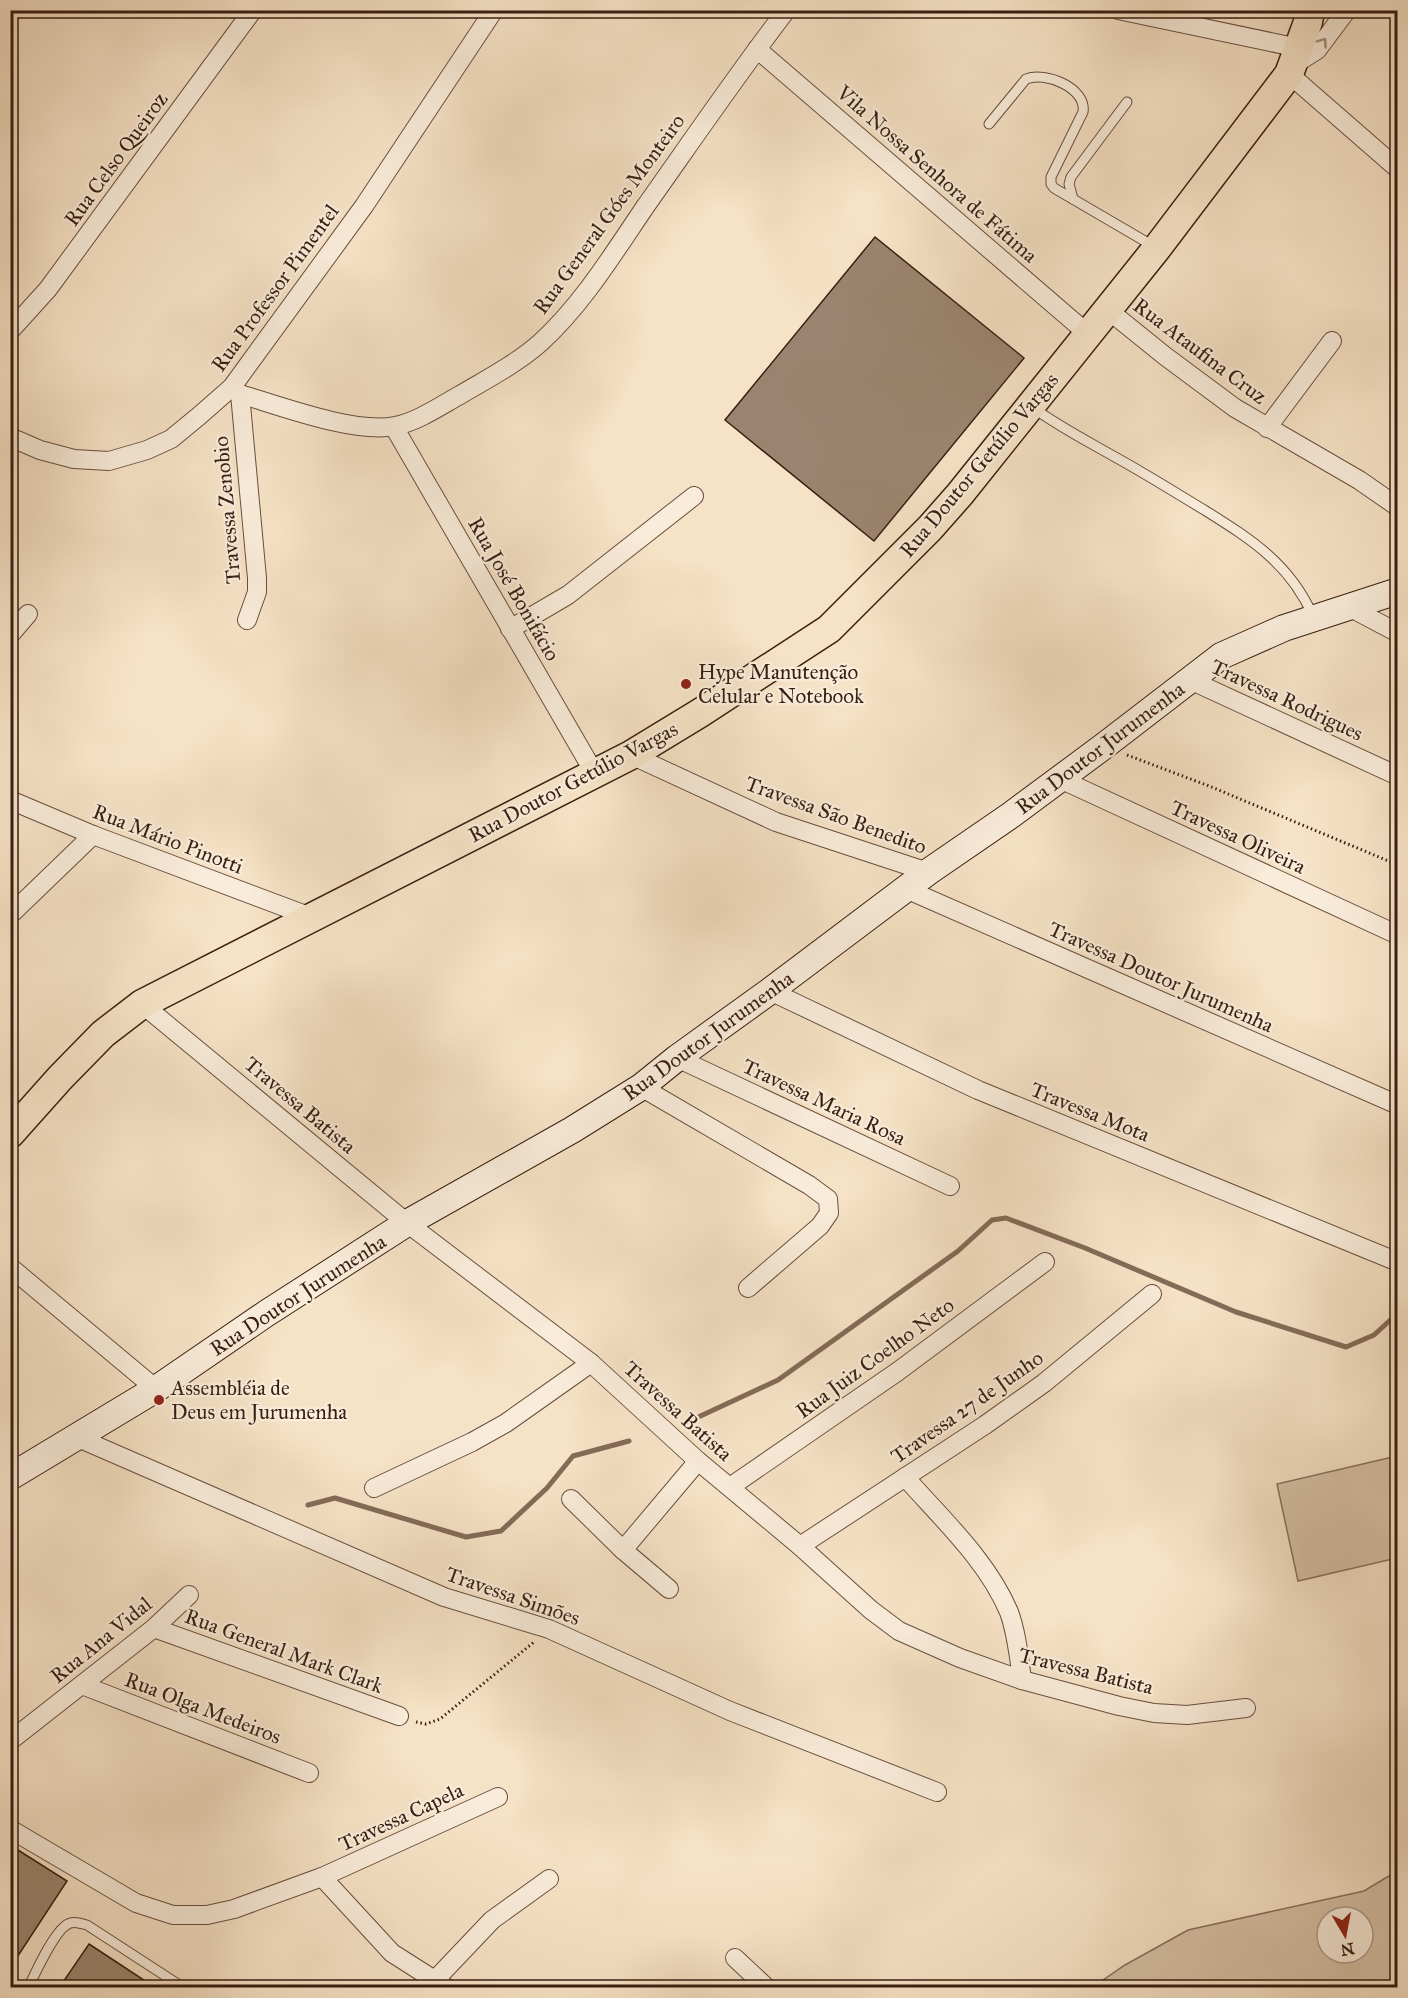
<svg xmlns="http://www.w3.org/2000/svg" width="1408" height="1998" font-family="'IM FELL Great Primer',serif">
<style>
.green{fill:#d6c1a7;stroke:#88705c;stroke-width:1.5;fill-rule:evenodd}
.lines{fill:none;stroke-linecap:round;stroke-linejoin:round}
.stream{stroke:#846b58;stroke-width:5}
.building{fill:#9b846f;stroke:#391e11;stroke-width:1.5}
.lane-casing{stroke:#684f3e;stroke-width:11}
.street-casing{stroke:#684f3e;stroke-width:20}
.secondary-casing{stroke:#391e11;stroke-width:28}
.primary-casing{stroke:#391e11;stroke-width:31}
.path{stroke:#391e11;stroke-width:3;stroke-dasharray:1.5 3;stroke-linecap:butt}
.lane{stroke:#f9ecda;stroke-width:9}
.street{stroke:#f9ecda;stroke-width:18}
.secondary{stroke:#f9ecda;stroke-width:26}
.primary{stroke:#f6e2c6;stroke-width:28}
.oneway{stroke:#a38f80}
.poi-dot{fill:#8f2418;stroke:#f9ecda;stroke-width:2}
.labels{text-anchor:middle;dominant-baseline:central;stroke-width:4.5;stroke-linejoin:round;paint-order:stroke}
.street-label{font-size:21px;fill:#391e11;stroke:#f9ecda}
.poi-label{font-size:21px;fill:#391e11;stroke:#f9ecda;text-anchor:start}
</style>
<rect width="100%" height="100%" fill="#f6e2c6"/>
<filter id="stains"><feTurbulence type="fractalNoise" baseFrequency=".00333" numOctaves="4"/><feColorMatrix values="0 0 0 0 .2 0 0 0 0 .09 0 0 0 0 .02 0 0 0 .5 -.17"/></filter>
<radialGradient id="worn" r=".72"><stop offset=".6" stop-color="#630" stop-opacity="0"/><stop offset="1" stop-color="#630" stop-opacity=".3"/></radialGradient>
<g class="green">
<path d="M1397 1456V1558L1298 1581 1277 1484Z"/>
<path d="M1397 1871V1987H1093L1125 1965 1188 1930 1364 1891ZM1327 1917H1363V1953H1327Z"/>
</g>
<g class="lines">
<g class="stream">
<path d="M694 1419 778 1380 958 1251 992 1220 1006 1218 1085 1248 1236 1312 1346 1347 1374 1335 1398 1313"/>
<path d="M308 1505 335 1498 466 1537 501 1531 547 1488 573 1456 629 1441"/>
</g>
</g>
<g class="building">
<path d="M875 237 1024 358 874 541 725 420Z"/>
<path d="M10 1845 67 1881 10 1968Z"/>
<path d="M89 1944 156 1988H59Z"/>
</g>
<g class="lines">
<g class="lane-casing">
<g id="lane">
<path d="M989 124 1026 79C1045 71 1087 88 1083 112L1051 177V184L1054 188 1155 247"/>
<path d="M1073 199 1069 184 1071 177 1127 102"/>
<path d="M1032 407C1058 426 1087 441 1115 457 1146 474 1176 493 1206 511 1252 540 1290 564 1313 616"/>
<path d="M28 1988C36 1972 52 1936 65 1926 72 1920 79 1923 87 1925L184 1988"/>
</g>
</g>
<g class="street-casing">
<g id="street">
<path d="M1118 10 1299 48"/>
<path d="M757 49 1088 334"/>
<path d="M1293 65 1317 50 1347 10"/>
<path d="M1289 74 1398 169"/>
<path d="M1108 310 1165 356 1235 408 1359 480 1398 507"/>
<path d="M10 331 48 289 253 10"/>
<path d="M232 387 240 394C280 406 355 434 395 426 417 422 440 406 460 395 487 379 516 364 540 343 582 305 613 254 645 207 691 142 736 76 785 12"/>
<path d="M240 394 257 578V592L247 620"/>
<path d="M394 427 595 774"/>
<path d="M1267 428 1332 341"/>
<path d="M10 437 40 450 74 459 109 461 147 450 171 439 199 416 232 387 364 206 494 10"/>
<path d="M1349 607 1398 633"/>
<path d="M510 629 568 595 694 496"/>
<path d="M10 635 28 614"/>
<path d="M1190 680 1398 776"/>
<path d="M631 755 776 822 928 872"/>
<path d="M1060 779 1398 935"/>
<path d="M10 800 93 835 311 917"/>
<path d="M906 889 1398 1105"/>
<path d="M10 915 93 835"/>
<path d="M770 991 978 1090 1398 1262"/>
<path d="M142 1004 407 1223 591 1363 698 1461 800 1546 871 1610 899 1631 960 1658 1022 1680 1119 1706 1154 1713 1187 1715 1246 1708"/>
<path d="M677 1058 950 1186"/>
<path d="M641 1087 809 1185 828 1199 829 1213 820 1226 748 1288"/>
<path d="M10 1267 156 1389"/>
<path d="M76 1437 444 1597 549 1629 730 1711 937 1792"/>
<path d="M905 1477C942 1519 987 1560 1009 1612 1017 1634 1019 1658 1022 1680"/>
<path d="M730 1487 897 1372 1045 1262"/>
<path d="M374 1488 472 1442 506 1423 591 1363"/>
<path d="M571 1499 623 1550 669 1589"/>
<path d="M800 1546 985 1425 1044 1383 1152 1294"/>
<path d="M623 1550 698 1461"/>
<path d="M154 1628 399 1716"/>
<path d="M82 1685 309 1773"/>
<path d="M10 1741 154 1628 189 1595"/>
<path d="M10 1829 136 1903 173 1915H207L234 1909 322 1877 498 1797"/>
<path d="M322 1877 392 1953 447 1988"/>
<path d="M735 1958 767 1988"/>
<path d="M435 1980 492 1920 549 1879"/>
</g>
</g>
<g class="secondary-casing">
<path id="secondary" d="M10 1477 156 1389 267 1313 407 1223 572 1130 641 1087 677 1058 770 991 928 872 1011 815 1104 746 1221 656 1284 628 1398 591"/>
</g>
<g class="primary-casing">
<path id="primary" d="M10 1134 60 1078 103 1034 142 1004 631 755 700 713 829 629 930 528 960 494 1157 248 1289 74 1308 22 1310 10"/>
</g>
<g class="path">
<path d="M1127 755 1209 786 1398 865"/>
<path d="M416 1722 426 1724 440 1719 534 1642"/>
</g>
<use href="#lane" class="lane"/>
<use href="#street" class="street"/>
<use href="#secondary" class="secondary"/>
<use href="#primary" class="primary"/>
</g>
<defs><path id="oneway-chevron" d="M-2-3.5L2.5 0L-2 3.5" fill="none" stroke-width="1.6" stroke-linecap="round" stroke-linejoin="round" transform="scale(1.5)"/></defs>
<use class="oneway" href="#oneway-chevron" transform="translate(1323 42) rotate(-55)"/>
<g class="poi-dot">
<circle cx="686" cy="684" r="6"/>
<circle cx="159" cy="1400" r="6"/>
</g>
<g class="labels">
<g class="street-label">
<text transform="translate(116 159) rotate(-54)">Rua Celso Queiroz</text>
<text transform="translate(937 174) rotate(41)">Vila Nossa Senhora de Fátima</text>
<text transform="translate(609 214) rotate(-54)">Rua General Góes Monteiro</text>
<text transform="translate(275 288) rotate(-54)">Rua Professor Pimentel</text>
<text transform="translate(1200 351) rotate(37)">Rua Ataufina Cruz</text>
<text transform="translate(979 465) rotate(-50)">Rua Doutor Getúlio Vargas</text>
<text transform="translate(227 510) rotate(-95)">Travessa Zenobio</text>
<text transform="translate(514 589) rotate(60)">Rua José Bonifácio</text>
<text transform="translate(1287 700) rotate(25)">Travessa Rodrigues</text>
<text transform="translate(1100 748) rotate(-37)">Rua Doutor Jurumenha</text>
<text transform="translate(573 782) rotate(-28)">Rua Doutor Getúlio Vargas</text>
<text transform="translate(836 815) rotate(20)">Travessa São Benedito</text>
<text transform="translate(1238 837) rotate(25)">Travessa Oliveira</text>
<text transform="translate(168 839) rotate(21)">Rua Mário Pinotti</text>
<text transform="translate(1161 977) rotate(24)">Travessa Doutor Jurumenha</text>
<text transform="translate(708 1036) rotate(-36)">Rua Doutor Jurumenha</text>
<text transform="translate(824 1102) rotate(25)">Travessa Maria Rosa</text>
<text transform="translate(300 1105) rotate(40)">Travessa Batista</text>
<text transform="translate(1090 1112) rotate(22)">Travessa Mota</text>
<text transform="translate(298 1295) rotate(-33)">Rua Doutor Jurumenha</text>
<text transform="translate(875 1358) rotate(-36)">Rua Juiz Coelho Neto</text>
<text transform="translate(967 1407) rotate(-35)">Travessa 27 de Junho</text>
<text transform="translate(678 1411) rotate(42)">Travessa Batista</text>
<text transform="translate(513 1596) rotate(19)">Travessa Simões</text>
<text transform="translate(101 1640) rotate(-39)">Rua Ana Vidal</text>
<text transform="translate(284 1651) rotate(20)">Rua General Mark Clark</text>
<text transform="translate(1086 1671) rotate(14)">Travessa Batista</text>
<text transform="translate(203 1708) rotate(21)">Rua Olga Medeiros</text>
<text transform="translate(401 1817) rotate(-25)">Travessa Capela</text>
</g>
<g class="poi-label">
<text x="698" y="672">Hype Manutenção<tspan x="698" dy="24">Celular e Notebook</tspan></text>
<text x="171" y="1388">Assembléia de<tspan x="171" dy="24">Deus em Jurumenha</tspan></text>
</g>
</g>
<rect width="1408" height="1998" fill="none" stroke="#f6e2c6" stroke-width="36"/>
<rect x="12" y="12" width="1384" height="1974" fill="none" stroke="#391e11" stroke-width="3"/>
<rect x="18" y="18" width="1372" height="1962" fill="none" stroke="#391e11" stroke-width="1.5"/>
<g transform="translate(1345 1935) rotate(170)"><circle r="28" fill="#f9ecda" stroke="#ac9a8a" stroke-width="1.5"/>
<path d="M0-4.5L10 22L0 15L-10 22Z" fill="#8f2418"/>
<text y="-9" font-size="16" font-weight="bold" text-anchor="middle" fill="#391e11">N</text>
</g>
<rect width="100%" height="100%" filter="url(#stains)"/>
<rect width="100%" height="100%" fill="url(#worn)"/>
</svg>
